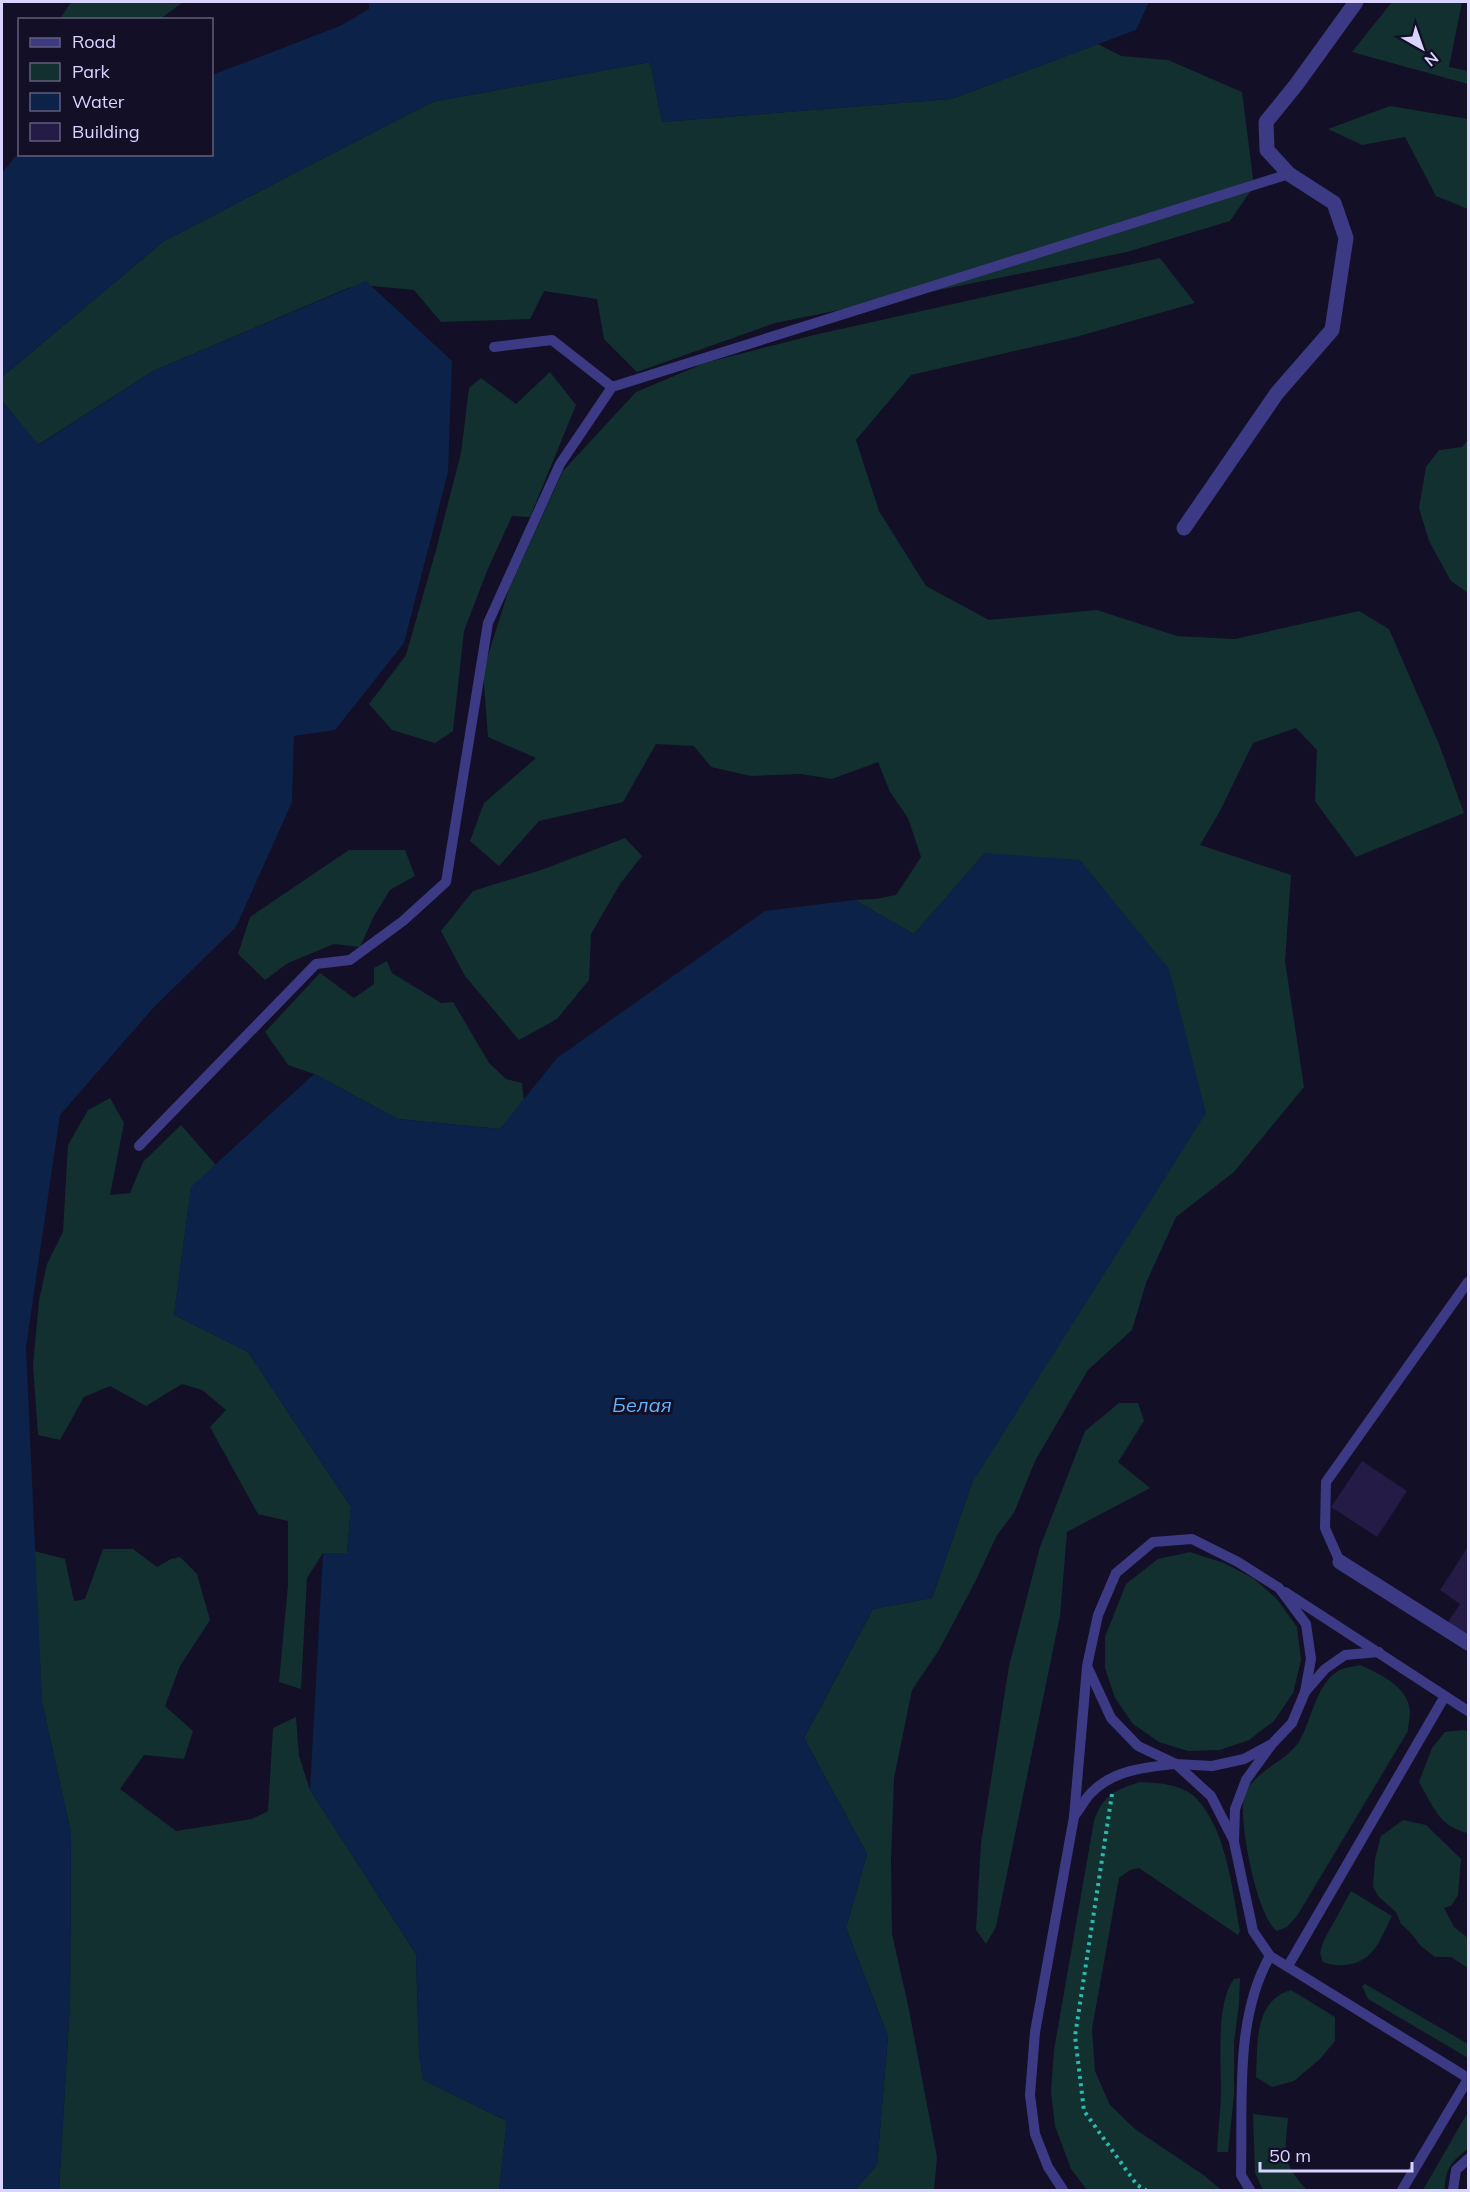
<svg xmlns="http://www.w3.org/2000/svg" width="1470" height="2192" font-family="Mulish,sans-serif">
<style>
.green{fill:#12302f}
.water{fill:#0c2248}
.building{fill:#241b47}
.lines{fill:none;stroke-linecap:round;stroke-linejoin:round}
.path{stroke:#2fb8b0;stroke-width:4;stroke-dasharray:3 4.5;stroke-linecap:butt}
.lane{stroke:#3d3a85;stroke-width:10}
.street{stroke:#3d3a85;stroke-width:15}
.labels{text-anchor:middle;dominant-baseline:central;stroke-width:6;stroke-linejoin:round;paint-order:stroke}
.water-label{font-size:20px;font-style:italic;fill:#62b6ff;stroke:#130f26}
</style>
<rect width="100%" height="100%" fill="#130f26"/>
<g class="green">
<path d="M71 2H183L160 19H60Z"/>
<path d="M1392 2H1462L1449 67 1468 71V84L1352 52Z"/>
<path d="M1098 44 1121 56 1168 60 1242 92 1254 186 1230 221 1127 252 775 323 637 372 604 339 597 299 544 291 530 319 441 322 414 290 372 286 348 288 153 371 38 445 2 401V377L164 241 432 102 650 62 662 122 951 99Z"/>
<path d="M1390 106 1468 119V209L1436 196 1405 137 1362 145 1328 129Z"/>
<path d="M1160 258 1195 303 1076 337 911 375 856 440 879 511 926 586 989 620 1097 610 1177 636 1235 639 1359 611 1389 629 1439 744 1464 813 1356 857 1315 801 1317 750 1296 728 1253 743 1220 811 1200 845 1291 875 1285 961 1304 1087 1234 1172 1176 1217 1146 1283 1132 1330 1088 1370 1035 1461 1014 1513 997 1535 975 1582 939 1650 912 1690 894 1778 891 1859 892 1934 908 2005 937 2157 934 2190H855L877 2165 888 2036 846 1928 867 1854 804 1738 873 1609 932 1598 972 1483 985 853 914 934 854 900 875 899 896 895 921 857 908 818 890 792 878 762 832 779 801 774 751 776 711 767 694 746 656 744 623 802 539 821 499 866 470 841 484 803 536 758 488 737 483 671 509 589 563 471 636 392 705 363 814 335Z"/>
<path d="M550 372 576 405 530 517 512 516 487 571 464 631 453 731 435 743 392 730 369 704 406 655 436 550 461 453 469 388 481 378 516 404Z"/>
<path d="M1468 440V593L1451 581 1429 541 1419 508 1426 467 1439 450 1462 447Z"/>
<path d="M625 838 642 856 620 884 591 934 589 980 557 1019 519 1040 465 976 441 931 473 891 544 869Z"/>
<path d="M349 850H405L415 876 390 890 374 916 360 947 334 944 288 963 265 980 238 954 250 917Z"/>
<path d="M387 961 392 973 441 1003 453 1002 489 1063 506 1079 522 1083 524 1100 500 1129 398 1119 314 1074 288 1065 265 1032 320 973 354 998 374 984V968Z"/>
<path d="M110 1098 124 1123 110 1195 130 1193 143 1162 181 1125 216 1165 191 1188 174 1315 248 1352 351 1507 347 1553H323L307 1578 301 1689 279 1682 288 1585V1521L258 1514 210 1427 226 1410 202 1390 182 1384 146 1406 110 1386 84 1397 60 1440 38 1435 33 1365 39 1301 47 1264 63 1232 68 1145 88 1110Z"/>
<path d="M1119 1403H1138L1144 1421 1118 1462 1150 1488 1067 1532 1060 1616 996 1927 986 1944 976 1930 981 1843 1009 1666 1040 1547 1085 1431Z"/>
<path d="M103 1549H133L157 1567 171 1559 180 1557 197 1574 210 1620 180 1666 165 1706 193 1731 184 1759 144 1755 120 1789 176 1831 252 1819 268 1811 273 1728 296 1717 299 1756 310 1790 416 1954 419 2053 423 2080 507 2121 499 2190H59L70 2001 71 1833 42 1702 34 1551 65 1559 74 1601 85 1599Z"/>
<path d="M1190 1552 1224 1563 1253 1578 1277 1599 1297 1627 1301 1660 1293 1693 1274 1721 1249 1740 1220 1750 1188 1751 1159 1742 1133 1724 1115 1698 1105 1668V1637L1126 1584 1158 1559Z"/>
<path d="M1360 1665C1380 1674 1409 1687 1410 1712 1410 1718 1408 1725 1408 1731L1297 1916 1287 1927 1277 1931C1257 1917 1241 1830 1243 1805 1243 1799 1247 1789 1251 1784 1265 1766 1290 1759 1301 1738 1312 1718 1316 1685 1338 1671 1344 1667 1354 1667 1360 1665Z"/>
<path d="M1464 1730 1468 1732V1833C1439 1827 1433 1806 1419 1782L1432 1748 1445 1732Z"/>
<path d="M1140 1782C1159 1783 1183 1784 1197 1799 1227 1832 1232 1889 1240 1931L1238 1935 1139 1868 1130 1870 1119 1878 1092 2029 1095 2071 1110 2105 1135 2129 1205 2176 1221 2190H1087L1071 2169 1055 2126 1051 2092 1054 2050 1094 1821C1103 1795 1115 1790 1140 1782Z"/>
<path d="M1403 1820 1426 1825 1461 1859 1458 1895 1451 1906 1444 1908 1454 1927 1468 1938V1968L1451 1957H1435L1421 1946 1409 1931 1401 1924 1396 1912 1379 1897 1373 1887 1375 1859 1381 1836Z"/>
<path d="M1351 1891 1392 1916C1386 1927 1380 1944 1371 1953 1359 1966 1339 1968 1323 1962L1320 1953 1323 1942Z"/>
<path d="M1240 1978 1239 2004 1234 2042V2095L1228 2152H1217C1218 2131 1221 2109 1221 2088 1221 2058 1216 2003 1234 1979Z"/>
<path d="M1365 1984 1468 2044V2058L1368 1999 1362 1986Z"/>
<path d="M1291 1990 1335 2017V2041L1320 2059 1294 2081 1272 2087 1256 2077C1258 2045 1253 2001 1291 1990Z"/>
<path d="M1253 2114 1288 2118C1285 2154 1281 2162 1307 2190H1263L1255 2173Z"/>
<path d="M1468 2114V2149C1452 2160 1444 2171 1445 2190H1423L1465 2117Z"/>
</g>
<g class="water">
<path d="M369 2H1149L1136 30 951 99 662 122 650 62 432 102 164 241 2 377V173L19 152 20 154H212V75L340 26 369 9Z"/>
<path d="M366 281 452 361 448 472 404 643 335 730 294 736 292 802 236 927 154 1007 60 1115 26 1347 42 1702 71 1833 70 2001 59 2190H2V401L39 445 153 371Z"/>
<path d="M985 853 1080 860 1169 969 1206 1113 972 1483 932 1598 873 1609 804 1738 867 1854 846 1928 888 2036 877 2165 855 2190H499L507 2121 423 2080 419 2053 416 1954 310 1790 323 1553H347L351 1507 248 1352 174 1315 191 1187 314 1074 398 1119 500 1129 557 1058 765 911 854 900 914 934Z"/>
</g>
<g class="building">
<path d="M1362 1461 1407 1491 1377 1537 1331 1507Z"/>
<path d="M1468 1547V1636L1448 1622 1460 1604 1440 1590Z"/>
</g>
<g class="lines">
<path class="path" d="M1112 1794 1075 2036 1084 2111 1137 2185 1146 2190"/>
<g class="lane">
<path d="M494 347 552 340 612 387"/>
<path d="M139 1146 316 964 350 960 403 921 446 882 488 623 560 464 612 387 1289 174"/>
<path d="M1340 1562 1325 1528 1326 1482 1468 1282"/>
<path d="M1285 1592 1468 1711"/>
<path d="M1305 1692 1325 1669 1345 1655 1379 1652"/>
<path d="M1272 1744 1244 1759 1212 1766 1176 1764 1138 1746 1111 1718 1087 1666 1098 1615 1116 1573 1153 1542 1192 1539 1238 1562 1279 1588 1306 1624 1311 1659 1305 1692 1292 1723 1272 1744 1246 1780 1235 1809 1234 1842 1253 1931 1270 1956 1468 2078"/>
<path d="M1074 1816C1080 1809 1085 1799 1091 1793 1113 1770 1146 1767 1176 1764L1211 1796 1233 1839"/>
<path d="M1288 1966 1445 1696"/>
<path d="M1063 2190 1048 2167 1035 2134 1030 2095 1035 2032 1074 1817 1087 1667"/>
<path d="M1250 2190 1241 2175C1243 2104 1234 2019 1270 1956"/>
<path d="M1402 2190 1468 2079"/>
<path d="M1453 2190 1456 2170 1468 2159"/>
</g>
<g class="street">
<path d="M1184 528 1277 393 1332 330 1346 238 1334 203 1289 174 1267 150 1266 122 1296 85 1356 2"/>
<path d="M1340 1562 1468 1643"/>
</g>
</g>
<g class="labels">
<g class="water-label">
<text x="642" y="1404">Белая</text>
</g>
</g>
<rect width="1470" height="2192" fill="none" stroke="#d9d4ff" stroke-width="6"/>
<rect x="18" y="18" width="195" height="138" fill="#130f26" stroke="#625e7d" stroke-width="1.5"/>
<rect x="30" y="38" width="30" height="9" fill="#3d3a85" stroke="#625e7d" stroke-width="1.5"/>
<text x="72" y="48" font-size="18" fill="#d9d4ff">Road</text>
<rect x="30" y="63" width="30" height="18" fill="#12302f" stroke="#625e7d" stroke-width="1.5"/>
<text x="72" y="78" font-size="18" fill="#d9d4ff">Park</text>
<rect x="30" y="93" width="30" height="18" fill="#0c2248" stroke="#625e7d" stroke-width="1.5"/>
<text x="72" y="108" font-size="18" fill="#d9d4ff">Water</text>
<rect x="30" y="123" width="30" height="18" fill="#241b47" stroke="#625e7d" stroke-width="1.5"/>
<text x="72" y="138" font-size="18" fill="#d9d4ff">Building</text>
<g transform="translate(1422 48) rotate(140)" stroke="#130f26" stroke-width="4.5" paint-order="stroke">
<path d="M0-4.5L10 22L0 15L-10 22Z" fill="#d9d4ff"/>
<text y="-9" font-size="16" font-weight="bold" text-anchor="middle" fill="#d9d4ff">N</text>
</g>
<path d="M1260 2162v9h152v-9" fill="none" stroke="#d9d4ff" stroke-width="3"/>
<text x="1269" y="2162" font-size="18" fill="#d9d4ff" stroke="#130f26" stroke-width="4.5" paint-order="stroke">50 m</text>
</svg>
